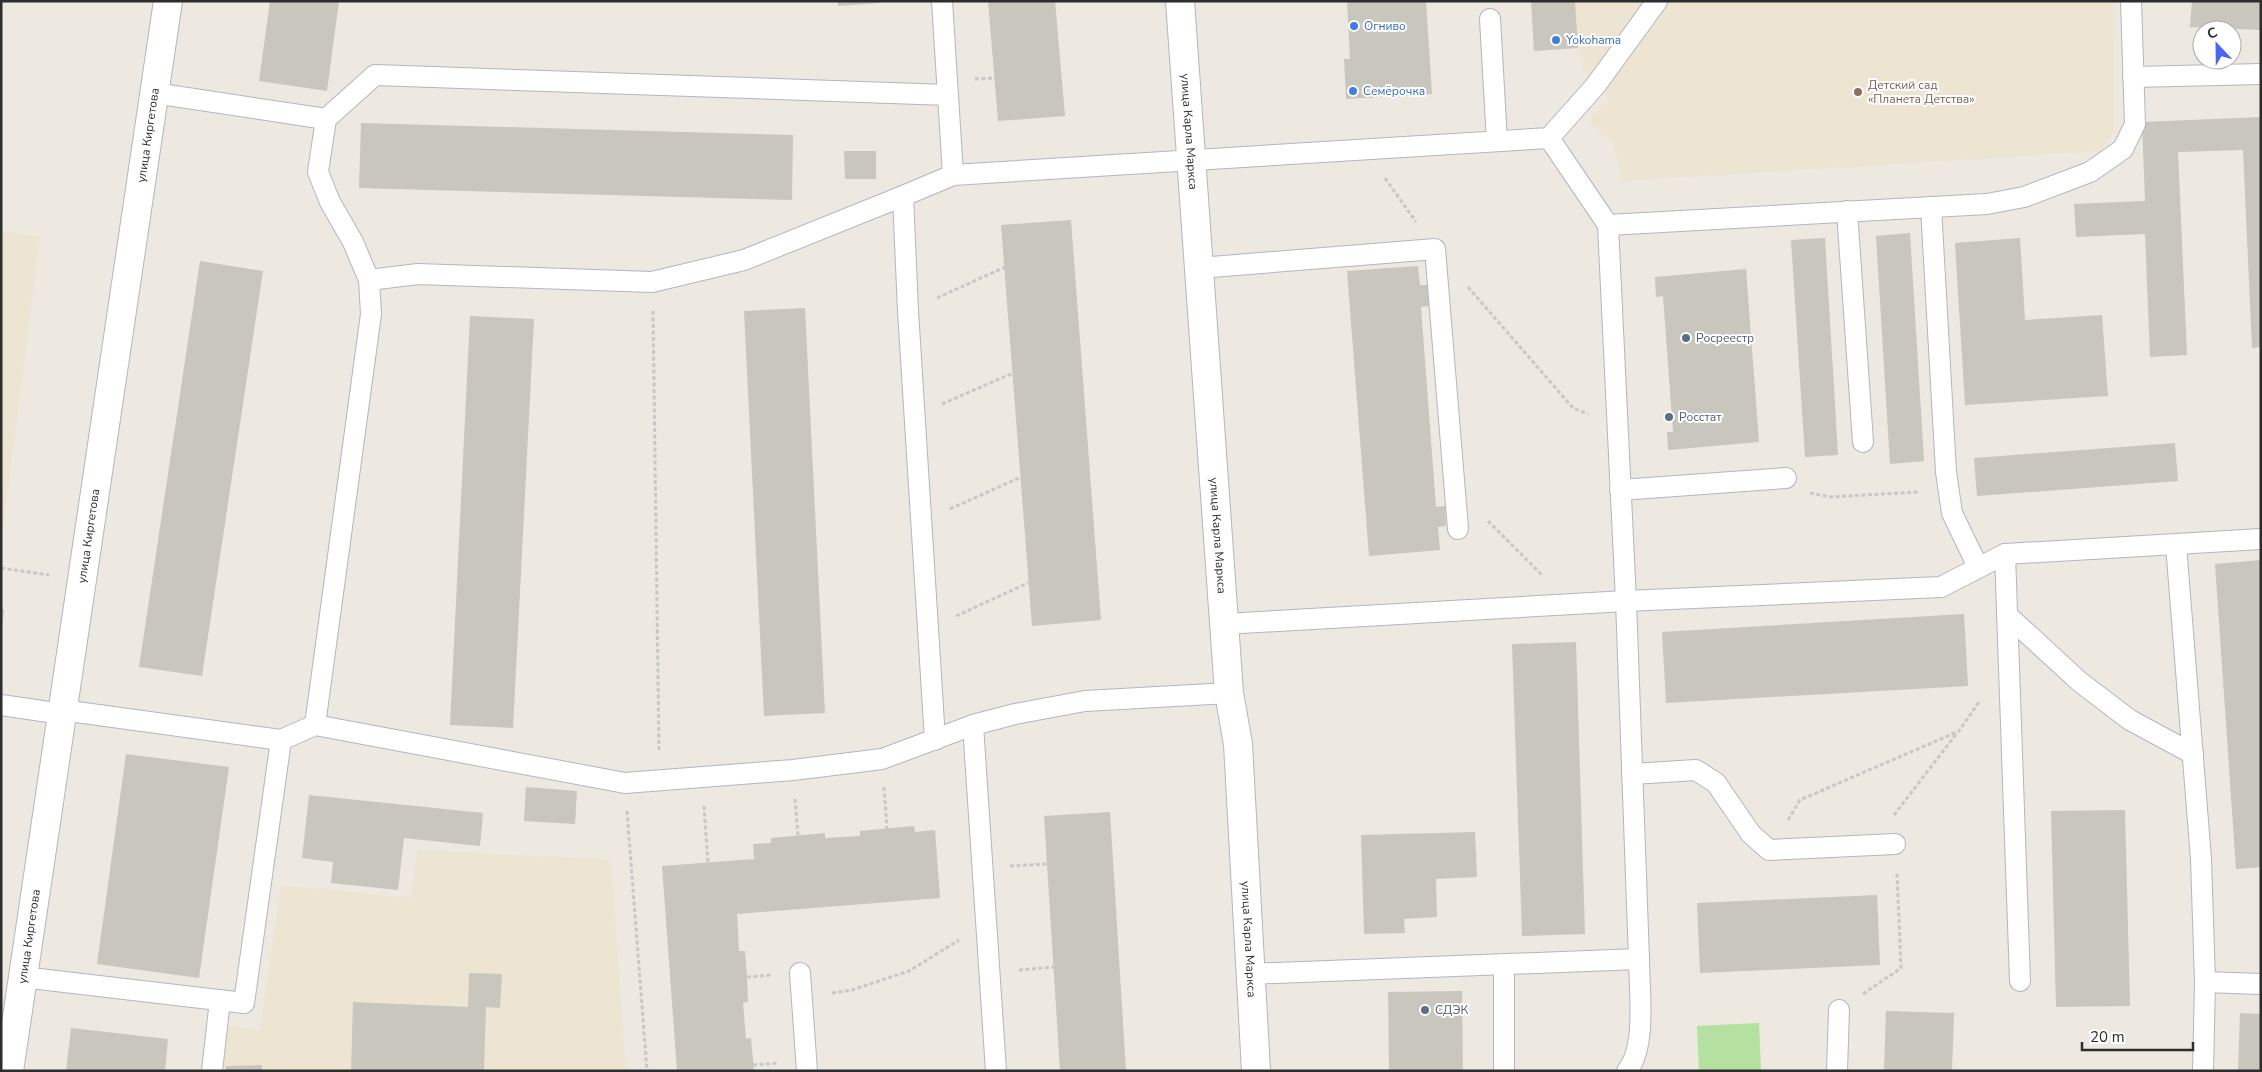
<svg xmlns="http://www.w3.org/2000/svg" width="2262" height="1072" font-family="'Nunito Sans',sans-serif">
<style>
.education{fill:#ede5d1}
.green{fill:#b4e0a0}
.building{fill:#c9c6be}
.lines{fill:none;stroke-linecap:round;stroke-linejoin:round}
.service-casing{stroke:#b3b6bf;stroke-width:22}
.minor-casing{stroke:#b3b6bf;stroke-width:30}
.path{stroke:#c8c8c8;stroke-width:3;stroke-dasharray:4 2.5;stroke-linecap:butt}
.service{stroke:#fff;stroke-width:20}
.minor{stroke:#fff;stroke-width:28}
.shop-dot{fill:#3f7fe0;stroke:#fff;stroke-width:2}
.education-dot{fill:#8d6e63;stroke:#fff;stroke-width:2}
.service-dot{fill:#5c6f8a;stroke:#fff;stroke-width:2}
.labels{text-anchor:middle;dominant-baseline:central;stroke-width:4;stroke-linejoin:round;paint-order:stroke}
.shop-label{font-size:12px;fill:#366cbe;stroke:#fff;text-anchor:start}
.education-label{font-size:12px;fill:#785e54;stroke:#fff;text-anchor:start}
.street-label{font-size:12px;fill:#2d2d2d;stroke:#fff}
.service-label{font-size:12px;fill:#4e5e75;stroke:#fff;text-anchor:start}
</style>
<rect width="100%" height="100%" fill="#ede8e0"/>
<g class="education">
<path d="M1575 1H2113L2114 132 2100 151 1622 181 1613 143 1589 121 1609 100 1585 72 1578 48Z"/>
<path d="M1 232 40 237 3 527 1 526Z"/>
<path d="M417 850 611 860 626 1071H222L226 1026 260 1030 281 885 411 898Z"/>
</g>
<path class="green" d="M1759 1023 1761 1071H1699L1697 1026Z"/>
<g class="building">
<path d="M270 1H339L327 91 259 81Z"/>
<path d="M838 1H879V3L838 6Z"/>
<path d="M988 1H1055L1065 116 998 121Z"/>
<path d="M1347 1H1426L1432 94 1346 99 1344 59H1350Z"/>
<path d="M1531 1H1575L1578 48 1534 51Z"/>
<path d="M2192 1H2261V30L2190 27Z"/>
<path d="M2261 117V347L2252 348 2243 150 2178 152 2187 355 2150 357 2145 234 2076 237 2074 204 2145 201 2142 122Z"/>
<path d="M361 123 793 135 792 200 359 188Z"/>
<path d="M844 151H876V179H845Z"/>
<path d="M1071 220 1101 620 1032 626 1001 225Z"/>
<path d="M1910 233 1924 461 1890 464 1876 236Z"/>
<path d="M1825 238 1838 455 1805 457 1791 240Z"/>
<path d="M2020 238 2025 320 2102 315 2108 396 1965 405 1955 243Z"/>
<path d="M200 261 263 271 202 676 139 667Z"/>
<path d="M1418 266 1420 285H1428L1430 306 1421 307 1436 507 1445 506 1446 526 1438 527 1440 550 1369 556 1347 271Z"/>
<path d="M1746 269 1759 442 1668 450 1667 432H1673L1663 296 1656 297 1655 277Z"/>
<path d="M805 308 825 713 764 716 744 311Z"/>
<path d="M470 316 534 319 513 728 450 725Z"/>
<path d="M2175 443 2178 481 1977 496 1974 458Z"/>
<path d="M2261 560V867L2236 869 2215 564Z"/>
<path d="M1 610H4L2 625H1Z"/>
<path d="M1964 614 1968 686 1666 703 1662 632Z"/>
<path d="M1576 642 1585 934 1522 936 1512 644Z"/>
<path d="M126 754 229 767 199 978 97 964Z"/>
<path d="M526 787 577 791 575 824 524 821Z"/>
<path d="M309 795 483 813 480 846 404 838 398 890 331 883 333 862 302 858Z"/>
<path d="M2125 810 2130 1006 2056 1007 2051 811Z"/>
<path d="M1110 812 1126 1071H1060L1044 816Z"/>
<path d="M914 826 915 832 935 830 940 898 737 914 739 951H745L747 977 748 1002 743 1003 746 1039 751 1038 754 1071H677L662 866 754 859 753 844 771 843V838L825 833V838L860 836V831Z"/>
<path d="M1475 832 1477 877 1436 879 1437 917 1404 919 1405 933 1364 934 1361 835Z"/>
<path d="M1877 895 1880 965 1700 973 1697 903Z"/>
<path d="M469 973 502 974 500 1008 486 1007 484 1071H351L353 1002 468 1007Z"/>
<path d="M1462 991 1463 1071H1389L1388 992Z"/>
<path d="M1886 1011 1954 1013 1952 1071H1884Z"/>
<path d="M2240 1013 2261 1014V1071H2238Z"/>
<path d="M71 1028 168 1039 165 1071H66Z"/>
<path d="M262 1065V1071H226V1066Z"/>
</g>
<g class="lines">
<g class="service-casing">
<g id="service">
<path d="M942 1 953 175"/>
<path d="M1490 19 1497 141"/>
<path d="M2133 77 2261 74"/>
<path d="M154 93 326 119 375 75 948 95"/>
<path d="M1931 207 1946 472 1952 513 1978 567"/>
<path d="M1847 211 1863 442"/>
<path d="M1608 225 1987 204 2024 197 2090 172 2123 149 2135 124 2131 1"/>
<path d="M1199 268 1435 249 1458 529"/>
<path d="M369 280 418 274 652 282 744 260 903 196"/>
<path d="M1620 490 1786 478"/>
<path d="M2176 545 2201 859 2205 982"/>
<path d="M2005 554 2020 981"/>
<path d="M2007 615 2080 682 2130 720 2193 754"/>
<path d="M1224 624 1626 601 1941 587 2005 554 2261 539"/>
<path d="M1 705 62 714"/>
<path d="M62 710 281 740 315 725 625 783 793 770 882 759 973 725 1015 714 1085 701 1229 693"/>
<path d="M315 725 371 314 369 280 353 242 330 202 318 172 326 119"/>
<path d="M973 725 996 1071"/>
<path d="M935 740 908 311 903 196 953 175 1549 138 1596 85 1657 1"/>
<path d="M1632 774 1696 770 1716 783 1751 834 1769 850 1895 844"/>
<path d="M1504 964V1071"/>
<path d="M800 973 807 1071"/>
<path d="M1249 974 1639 959 1626 601 1608 225 1549 138"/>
<path d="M22 977 244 1003 281 740"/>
<path d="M212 1071 220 1000"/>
<path d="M1627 1071C1647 1047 1639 990 1639 959"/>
<path d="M1837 1071 1839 1010"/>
<path d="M2203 1071 2205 982 2261 984"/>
</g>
</g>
<g class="minor-casing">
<g id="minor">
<path id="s1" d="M1180 1 1229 693 1238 744 1256 1071"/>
<path id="s2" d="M9 1071 168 1"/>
</g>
</g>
<g class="path">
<path d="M975 79 995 78"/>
<path d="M1385 178 1416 222"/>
<path d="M1468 287 1573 408 1588 414"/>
<path d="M937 298 1005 267"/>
<path d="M653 311 659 750"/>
<path d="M942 404 1013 373"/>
<path d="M1810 493 1830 497 1918 492"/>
<path d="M950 509 1021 477"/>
<path d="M1488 521 1542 575"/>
<path d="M1 568 49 575"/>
<path d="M956 616 1028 583"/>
<path d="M884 787 887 829"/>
<path d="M795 799 798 835"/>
<path d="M704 806 708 863"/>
<path d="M627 811 647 1071"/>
<path d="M1894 815 1957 733"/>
<path d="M1788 820 1800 800 1959 731 1979 702"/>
<path d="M1010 866 1047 864"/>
<path d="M1019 970 1054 967"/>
<path d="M747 977 771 975"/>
<path d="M832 993 852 990 909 971 959 940"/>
<path d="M1863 994 1901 968 1897 872"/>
<path d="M753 1065 778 1063"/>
</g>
<use href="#service" class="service"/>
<use href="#minor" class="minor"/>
</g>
<g class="shop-dot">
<circle cx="1354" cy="26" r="5"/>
<circle cx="1556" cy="40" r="5"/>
<circle cx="1353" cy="91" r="5"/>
</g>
<circle class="education-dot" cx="1858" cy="92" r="5"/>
<g class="service-dot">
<circle cx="1686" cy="338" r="5"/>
<circle cx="1669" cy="417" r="5"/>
<circle cx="1425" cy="1010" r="5"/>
</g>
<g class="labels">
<g class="shop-label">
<text x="1364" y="26">Огниво</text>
<text x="1566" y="40">Yokohama</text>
<text x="1363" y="91">Семёрочка</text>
</g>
<g class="education-label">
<text x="1868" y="85">Детский сад<tspan x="1868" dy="14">«Планета Детства»</tspan></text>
</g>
<g class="street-label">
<text stroke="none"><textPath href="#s1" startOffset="131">улица Карла Маркса</textPath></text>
<text stroke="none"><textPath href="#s2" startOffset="946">улица Киргетова</textPath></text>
<text stroke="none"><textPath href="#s2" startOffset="541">улица Киргетова</textPath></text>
<text stroke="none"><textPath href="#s1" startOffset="536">улица Карла Маркса</textPath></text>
<text stroke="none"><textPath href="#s2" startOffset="136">улица Киргетова</textPath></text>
<text stroke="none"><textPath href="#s1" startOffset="941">улица Карла Маркса</textPath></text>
</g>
<g class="service-label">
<text x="1696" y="338">Росреестр</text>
<text x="1679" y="417">Росстат</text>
<text x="1435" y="1010">СДЭК</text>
</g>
</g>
<rect width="2262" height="1072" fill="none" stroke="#2d2d2d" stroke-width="5"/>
<g transform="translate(2217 45) rotate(338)"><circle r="24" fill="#ffffff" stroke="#ababab"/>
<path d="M0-4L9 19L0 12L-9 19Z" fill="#4b65f0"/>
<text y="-8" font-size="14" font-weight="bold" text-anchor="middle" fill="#2d2d2d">С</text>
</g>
<path d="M2082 1042v8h111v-8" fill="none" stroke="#2d2d2d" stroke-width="2.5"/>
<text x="2090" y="1042" font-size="15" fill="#2d2d2d" stroke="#ffffff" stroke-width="4" paint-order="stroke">20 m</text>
</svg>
